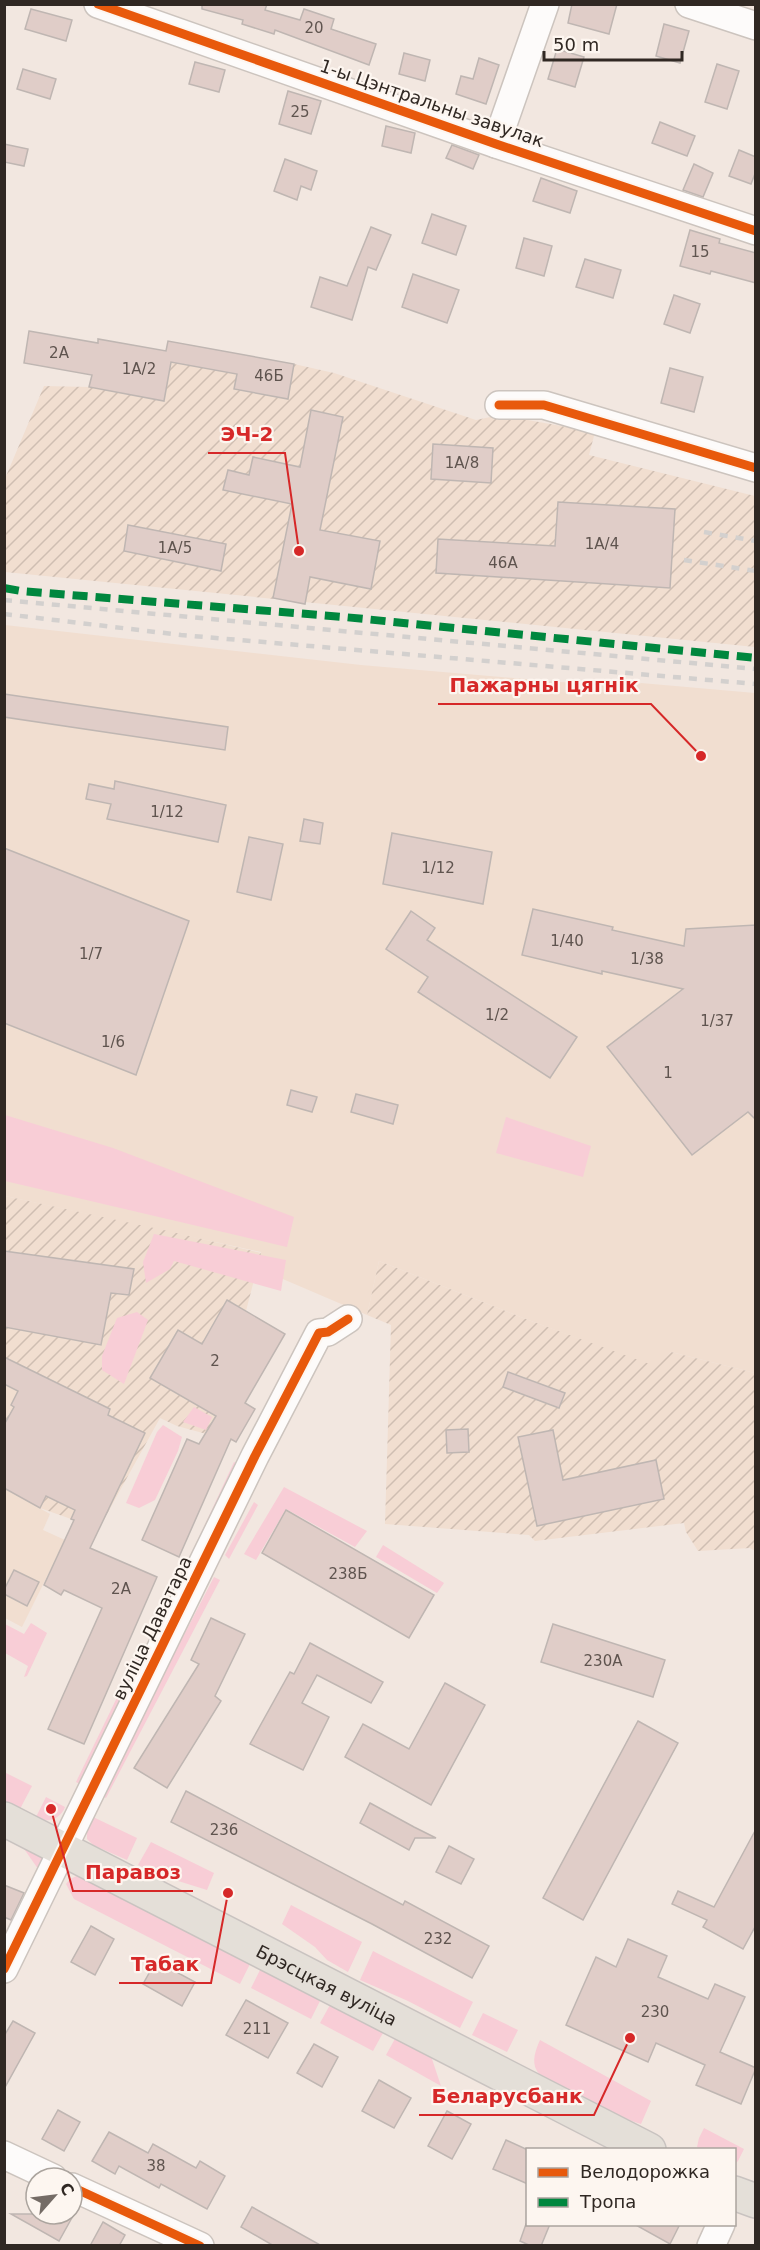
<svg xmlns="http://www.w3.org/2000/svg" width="760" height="2250" font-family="'DejaVu Sans',sans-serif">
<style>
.built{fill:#f1ded0}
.industrial{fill:url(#industrial-furrows)}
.grass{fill:#f8cdd6}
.building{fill:#e0cdc8;stroke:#bfb6b2;stroke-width:1.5}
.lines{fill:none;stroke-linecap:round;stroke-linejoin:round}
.minor-casing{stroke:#ccc4be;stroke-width:30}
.major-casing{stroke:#c9c3c0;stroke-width:36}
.minor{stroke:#fdfbfa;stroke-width:27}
.major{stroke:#e4dfd8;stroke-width:33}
.rail{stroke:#d3d0ce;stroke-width:4.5;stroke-dasharray:8 8;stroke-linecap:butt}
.quiet{stroke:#00873e;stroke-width:8;stroke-dasharray:15 8;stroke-linecap:butt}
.cycleway-casing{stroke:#fdf6f0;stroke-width:13}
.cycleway{stroke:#e8590c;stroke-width:9}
.labels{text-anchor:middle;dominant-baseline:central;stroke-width:4.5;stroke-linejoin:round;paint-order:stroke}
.number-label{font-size:15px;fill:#5f544f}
.street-label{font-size:18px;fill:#302823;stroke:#fdf6f0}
.leader{fill:none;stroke:#d62828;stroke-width:2}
.callout-dot{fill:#d62828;stroke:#fdf6f0;stroke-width:2}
.callout-label{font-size:20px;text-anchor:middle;font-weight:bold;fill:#d62828;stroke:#fdf6f0;stroke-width:4.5;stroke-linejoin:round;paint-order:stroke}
</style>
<defs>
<pattern id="industrial-furrows" width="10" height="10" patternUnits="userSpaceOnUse" patternTransform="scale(1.5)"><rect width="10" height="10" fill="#f1ded0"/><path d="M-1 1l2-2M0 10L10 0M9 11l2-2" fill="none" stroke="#cfbeb2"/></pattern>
</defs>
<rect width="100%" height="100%" fill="#f2e7e0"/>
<g class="built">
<path d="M5 625 361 665 632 688 641 683 755 693V1373L671 1352 655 1367 531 1321 379 1261 367 1315 257 1268 261 1252 5 1196Z"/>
<path d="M5 1384 18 1391 5 1420Z"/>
<path d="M4 1488 50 1514 43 1530 65 1540 22 1627 5 1618Z"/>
</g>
<g class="industrial">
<path d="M98 339 166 351 168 341 294 364 334 373 476 420 500 415 595 432 589 455 755 496V647L5 572 4 481 44 386 89 387Z"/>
<path d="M5 1196 168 1231 261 1253 246 1311 285 1334 245 1403 236 1442 177 1426 160 1418 97 1532 71 1519 40 1508 5 1488V1420L18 1391 5 1384Z"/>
<path d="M379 1261 531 1321 655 1366 671 1352 755 1373V1551L750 1548 698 1551 686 1532 684 1523 535 1541 529 1535 385 1524 391 1325 367 1315Z"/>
</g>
<g class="grass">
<path d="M5 1115 113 1148 294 1217 287 1247 5 1181Z"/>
<path d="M506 1117 591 1146 583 1177 496 1153Z"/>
<path d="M154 1234 286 1260 281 1291 174 1261 170 1269 146 1283 143 1262Z"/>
<path d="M137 1312 148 1320 124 1384 102 1370V1356L117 1318Z"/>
<path d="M194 1407 212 1417 206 1430 183 1422Z"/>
<path d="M163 1425 182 1437 178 1451 155 1500 139 1508 126 1503 157 1432Z"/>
<path d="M234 1462 238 1464 193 1564 188 1561Z"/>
<path d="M284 1487 367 1531 355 1547 286 1509 256 1560 244 1554Z"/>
<path d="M254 1502 258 1505 229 1559 225 1555Z"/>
<path d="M383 1545 444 1583 437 1593 376 1557Z"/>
<path d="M214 1577 220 1580 106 1798 101 1795Z"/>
<path d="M31 1623 47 1633 27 1676 24 1677 28 1666 5 1653V1624L24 1634Z"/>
<path d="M142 1646 147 1654 84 1786 76 1782Z"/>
<path d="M4 1772 32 1786 20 1809 5 1801Z"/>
<path d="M46 1797 65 1807C61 1819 46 1824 36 1817Z"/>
<path d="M91 1816 137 1838 127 1860 93 1845 87 1839V1828Z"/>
<path d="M151 1842 214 1873 207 1890 159 1875 138 1865Z"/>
<path d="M22 1846 35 1852 43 1859V1876Z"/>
<path d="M81 1874 251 1962 240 1984 74 1899 66 1884 70 1879Z"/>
<path d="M291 1905 362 1942 348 1972 327 1960 315 1947 282 1924Z"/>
<path d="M373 1951 473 2002 460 2028 408 2001 360 1980Z"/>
<path d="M262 1966 322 1997 311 2019 251 1988Z"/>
<path d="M331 2003 384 2031 373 2051 320 2023Z"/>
<path d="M483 2013 518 2030 507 2052 472 2035Z"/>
<path d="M396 2037 431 2056 441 2086 386 2055Z"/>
<path d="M540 2040 651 2101 641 2124C619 2117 547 2090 537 2071 531 2061 536 2049 540 2040Z"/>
<path d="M704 2128 744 2149 738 2161 735 2164 734 2150 701 2149 697 2147 699 2138Z"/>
</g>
<g class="building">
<path d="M202 4H267L265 10 300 20 304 9 334 19 331 29 376 44 369 65 275 30 274 34 242 24 243 20 202 9Z"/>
<path d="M572 4H617L609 34 568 23Z"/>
<path d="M31 9 72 20 66 41 25 29Z"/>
<path d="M664 24 689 31 680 63 656 56Z"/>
<path d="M557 49 584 57 575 87 548 79Z"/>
<path d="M404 53 430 60 425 81 399 74Z"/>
<path d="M479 58 499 65 486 104 456 94 461 76 473 79Z"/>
<path d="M195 62 225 70 219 92 189 84Z"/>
<path d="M717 64 739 71 727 109 705 102Z"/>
<path d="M23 69 56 79 50 99 17 89Z"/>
<path d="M288 91 321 101 311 134 279 124Z"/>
<path d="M660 122 695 136 687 156 652 143Z"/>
<path d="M386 126 415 133 411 153 382 146Z"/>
<path d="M4 144 28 149 24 166 4 162Z"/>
<path d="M452 145 479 155 473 169 446 158Z"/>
<path d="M739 150 756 157V171L751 184 729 176Z"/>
<path d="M285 159 317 171 311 190 301 186 297 200 274 191Z"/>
<path d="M694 164 713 173 703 197 683 190Z"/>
<path d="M541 178 577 191 570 213 533 201Z"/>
<path d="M432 214 466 226 456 255 422 243Z"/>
<path d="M371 227 391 235 376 270 368 267 352 320 311 307 320 277 347 286Z"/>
<path d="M690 230 720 239 719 243 756 253V283L711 271 710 274 680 266Z"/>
<path d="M524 238 552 246 544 276 516 268Z"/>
<path d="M585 259 621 270 613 298 576 287Z"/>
<path d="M413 274 459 290 447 323 402 307Z"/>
<path d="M674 295 700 304 690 333 664 324Z"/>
<path d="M29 331 98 343V339L166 351 168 341 294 364 288 399 234 389 237 374 171 362 164 401 89 387 92 375 24 363Z"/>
<path d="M670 368 703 377 694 412 661 403Z"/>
<path d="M311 410 343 417 320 530 380 541 371 589 310 577 305 604 273 598 292 504 223 490 228 470 249 475 253 457 300 467Z"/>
<path d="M433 444 493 448 491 483 431 479Z"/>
<path d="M558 502 675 509 670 588 436 573 438 539 555 546Z"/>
<path d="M128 525 226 544 221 571 124 551Z"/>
<path d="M4 694 228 727 225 750 4 717Z"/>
<path d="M115 781 226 805 218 842 107 819 111 804 86 799 89 784 114 789Z"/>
<path d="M304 819 323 823 320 844 300 841Z"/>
<path d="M392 833 492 852 483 904 383 884Z"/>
<path d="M249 837 283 844 271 900 237 892Z"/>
<path d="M4 848 189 921 136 1075 4 1023Z"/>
<path d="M533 909 613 927 612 930 684 946 686 929 756 925V1120L748 1112 692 1155 607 1047 683 989 602 971V974L522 955Z"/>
<path d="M411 911 435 928 427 940 577 1037 550 1078 418 992 428 977 386 949Z"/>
<path d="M291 1090 317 1097 312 1112 287 1105Z"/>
<path d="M356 1094 398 1105 393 1124 351 1112Z"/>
<path d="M4 1251 134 1269 129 1295 111 1293 101 1345 4 1327Z"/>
<path d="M227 1300 285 1334 245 1403 255 1409 236 1442 231 1439 179 1557 142 1540 187 1439 199 1444 216 1416 150 1378 178 1330 202 1344Z"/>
<path d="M4 1357 110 1409 108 1415 145 1433 90 1548 157 1577 84 1744 48 1729 102 1608 64 1590 61 1595 44 1585 74 1520 71 1519 75 1510 46 1496 40 1508 4 1488V1425L14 1407 11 1405 18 1391 4 1384Z"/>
<path d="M508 1372 565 1393 559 1408 503 1387Z"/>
<path d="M468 1429 469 1452 447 1453 446 1430Z"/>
<path d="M553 1430 563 1480 656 1460 664 1499 537 1526 518 1437Z"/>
<path d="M286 1510 434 1595 409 1638 262 1553Z"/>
<path d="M14 1570 39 1582 27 1606 4 1594V1590Z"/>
<path d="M211 1618 245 1634 215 1696 221 1701 167 1788 134 1768 199 1664 191 1660Z"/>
<path d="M553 1624 665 1660 653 1697 541 1662Z"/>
<path d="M310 1643 383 1682 371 1703 317 1675 302 1703 329 1717 303 1770 250 1744 290 1672 294 1674Z"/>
<path d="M445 1683 485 1705 431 1805 345 1757 363 1724 409 1749Z"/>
<path d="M638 1721 678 1743 583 1920 543 1898Z"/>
<path d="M186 1791 403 1905 405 1901 489 1946 472 1978 372 1924 171 1822Z"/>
<path d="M370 1803 414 1827 436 1838H415L409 1850 360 1823Z"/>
<path d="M756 1829V1925L743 1949 703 1927 707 1920 672 1904 678 1891 714 1907Z"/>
<path d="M449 1846 474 1859 461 1884 436 1872Z"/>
<path d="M4 1885 24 1893 11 1920 4 1917Z"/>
<path d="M91 1926 114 1939 95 1975 71 1962Z"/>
<path d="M628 1939 667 1956 658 1977 708 1999 715 1984 745 1997 720 2052 756 2068 741 2104 696 2085 705 2065 656 2043 648 2062 566 2025 596 1957 616 1967Z"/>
<path d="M156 1961 195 1982 182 2006 143 1984Z"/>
<path d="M246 2000 288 2023 268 2058 226 2035Z"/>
<path d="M13 2021 35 2033 4 2089V2036Z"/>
<path d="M314 2044 338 2057 322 2087 297 2073Z"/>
<path d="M379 2080 411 2098 394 2128 362 2111Z"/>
<path d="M58 2110 80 2122 64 2151 42 2139Z"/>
<path d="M447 2111 471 2124 452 2159 428 2146Z"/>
<path d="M109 2132 148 2153 153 2144 196 2168 200 2161 225 2176 207 2209 161 2184 159 2188 119 2166 115 2174 92 2161Z"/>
<path d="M506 2140 528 2150V2184L493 2169Z"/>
<path d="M252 2207 322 2246H274L241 2227Z"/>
<path d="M11 2214H74L59 2241Z"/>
<path d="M103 2222 125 2235 119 2246H90Z"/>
<path d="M526 2224H550L541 2246H531L520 2241Z"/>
<path d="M634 2224H680L670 2244Z"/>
</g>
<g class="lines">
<g class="minor-casing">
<g id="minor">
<path d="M98 4 496 144 756 231"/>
<path d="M689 4 756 26"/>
<path d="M496 144 545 4"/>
<path d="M499 405H544L756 468"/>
<path d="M4 1969 255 1456 319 1333 328 1332 348 1319"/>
<path d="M4 2155 53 2178"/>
<path d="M72 2187 200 2246"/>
<path d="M711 2246 721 2224"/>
</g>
</g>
<g class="major-casing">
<g id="major">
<path id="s1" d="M4 1819 649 2150"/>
<path d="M734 2193 756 2201"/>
</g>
</g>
<use href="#minor" class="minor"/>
<use href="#major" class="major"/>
<g class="rail">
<path d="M704 532 756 541"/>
<path d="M684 560 756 571"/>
<path d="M4 600 756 669"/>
<path d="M4 614 181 635 756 684"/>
</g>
<path class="quiet" d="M4 588 21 591 344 617 756 658"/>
<g class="cycleway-casing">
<g id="cycleway">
<path d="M98 4 496 144 756 231"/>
<path d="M499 405H544L756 468"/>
<path d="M4 1969 255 1456 319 1333 328 1332 348 1319"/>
<path d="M72 2187 200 2246"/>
</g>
</g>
<use href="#cycleway" class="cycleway"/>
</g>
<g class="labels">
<g class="number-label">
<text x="314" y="28">20</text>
<text x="300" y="112">25</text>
<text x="700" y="252">15</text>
<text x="59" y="353">2А</text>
<text x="139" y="369">1А/2</text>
<text x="269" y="376">46Б</text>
<text x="462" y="463">1А/8</text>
<text x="602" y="544">1А/4</text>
<text x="175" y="548">1А/5</text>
<text x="503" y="563">46А</text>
<text x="167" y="812">1/12</text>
<text x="438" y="868">1/12</text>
<text x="567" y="941">1/40</text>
<text x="91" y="954">1/7</text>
<text x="647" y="959">1/38</text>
<text x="497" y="1015">1/2</text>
<text x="717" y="1021">1/37</text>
<text x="113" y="1042">1/6</text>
<text x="668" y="1073">1</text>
<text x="215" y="1361">2</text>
<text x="348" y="1574">238Б</text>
<text x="121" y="1589">2А</text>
<text x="603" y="1661">230А</text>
<text x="224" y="1830">236</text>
<text x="438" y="1939">232</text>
<text x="655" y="2012">230</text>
<text x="257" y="2029">211</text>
<text x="156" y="2166">38</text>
</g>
<g class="street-label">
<text transform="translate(432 103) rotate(19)">1-ы Цэнтральны завулак</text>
<text transform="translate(152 1628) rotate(-64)">вуліца Даватара</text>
<text stroke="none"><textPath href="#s1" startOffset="363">Брэсцкая вуліца</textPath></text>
</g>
</g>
<path class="leader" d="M299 551L285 453H208M701 756L651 704H438M51 1809L73 1891H193M228 1893L211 1983H119M630 2038L594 2115H419"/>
<g class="callout-dot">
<circle cx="299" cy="551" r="6"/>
<circle cx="701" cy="756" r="6"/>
<circle cx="51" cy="1809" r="6"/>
<circle cx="228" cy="1893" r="6"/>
<circle cx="630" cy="2038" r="6"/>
</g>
<g class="callout-label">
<text x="247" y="441">ЭЧ-2</text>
<text x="544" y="692">Пажарны цягнік</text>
<text x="133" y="1879">Паравоз</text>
<text x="165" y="1971">Табак</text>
<text x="507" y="2103">Беларусбанк</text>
</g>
<rect width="760" height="2250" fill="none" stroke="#302823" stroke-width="12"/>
<rect x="526" y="2148" width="210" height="78" fill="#fdf6f0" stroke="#aba49e" stroke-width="1.5"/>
<rect x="538" y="2168" width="30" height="9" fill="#e8590c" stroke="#aba49e" stroke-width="1.5"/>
<text x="580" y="2178" font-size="18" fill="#302823">Велодорожка</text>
<rect x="538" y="2198" width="30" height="9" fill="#00873e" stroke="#aba49e" stroke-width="1.5"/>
<text x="580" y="2208" font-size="18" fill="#302823">Тропа</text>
<g transform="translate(54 2196) rotate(62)"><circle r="28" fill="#fdf6f0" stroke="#aba49e" stroke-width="1.5"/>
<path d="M0-4.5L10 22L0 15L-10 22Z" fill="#746b65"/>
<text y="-9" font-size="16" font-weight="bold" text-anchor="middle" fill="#302823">С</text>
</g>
<path d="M544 51v9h138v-9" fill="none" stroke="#302823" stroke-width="3"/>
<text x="553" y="51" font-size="18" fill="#302823" stroke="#fdf6f0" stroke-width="4.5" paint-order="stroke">50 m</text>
</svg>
